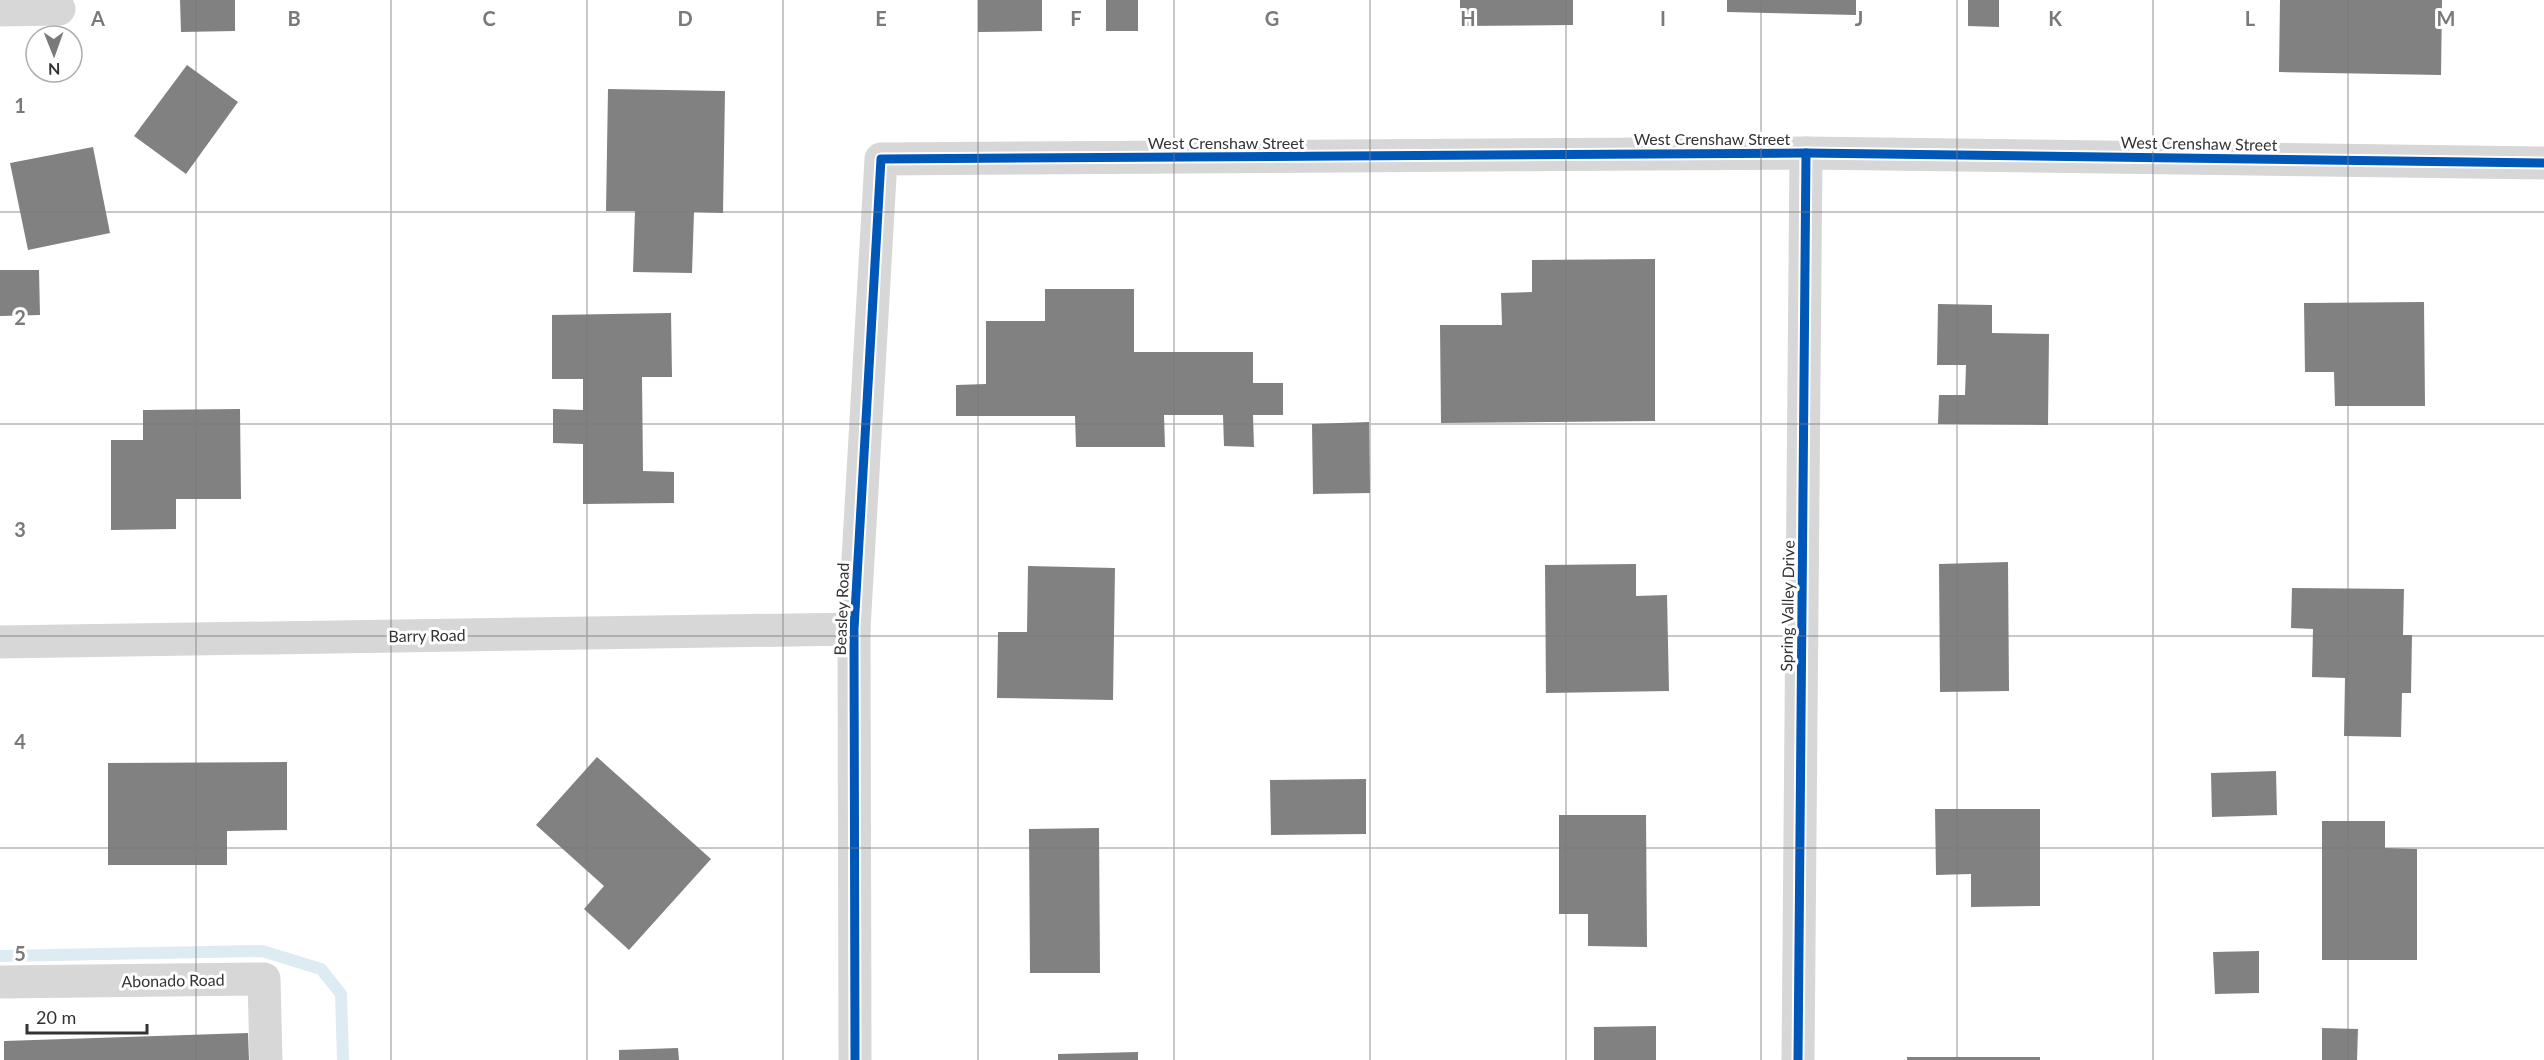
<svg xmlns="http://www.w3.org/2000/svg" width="2544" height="1060" font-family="Lato,sans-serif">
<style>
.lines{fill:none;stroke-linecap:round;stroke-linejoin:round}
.stream{stroke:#ddebf3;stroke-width:12}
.building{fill:#818181}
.minor{stroke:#d7d7d7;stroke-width:33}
.cycleway-casing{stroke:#fff;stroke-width:13}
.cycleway{stroke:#0057b8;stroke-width:9}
.grid{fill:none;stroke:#7a7a7a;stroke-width:1.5;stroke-opacity:0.55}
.labels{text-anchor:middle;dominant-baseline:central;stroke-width:6;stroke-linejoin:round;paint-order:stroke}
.street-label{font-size:16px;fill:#333;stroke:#fff}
.grid-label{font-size:20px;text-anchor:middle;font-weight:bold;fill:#7a7a7a;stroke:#fff;stroke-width:6;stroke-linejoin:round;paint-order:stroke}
</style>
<rect width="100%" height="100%" fill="#fff"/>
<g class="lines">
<path class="stream" d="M0 956 262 951 321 969 341 994 343 1060"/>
</g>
<g class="building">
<path d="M180 0H235V31L181 32Z"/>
<path d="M978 0H1042V31L978 32Z"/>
<rect x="1106" y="0" width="32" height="31"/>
<path d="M1460 0H1573V25L1460 26Z"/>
<path d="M1727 0H1856V15L1727 12Z"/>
<path d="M1968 0H1999V27L1968 26Z"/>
<path d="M2280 0H2442L2441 75 2279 72Z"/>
<path d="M187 65 238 102 186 174 134 136Z"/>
<path d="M608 89 725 91 723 213 694 212 692 273 633 272 635 211H606Z"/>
<path d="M93 147 110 233 28 250 10 163Z"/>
<path d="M1655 259V421L1441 423 1440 325H1502L1501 293 1532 292V260Z"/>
<path d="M0 270H39L40 315 0 316Z"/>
<path d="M1045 289H1134V352H1253V383H1283V415H1253L1254 447 1224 446 1223 415H1164L1165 447H1076L1075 416H956V385L986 384V321H1045Z"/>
<path d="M2424 302 2425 406H2335L2334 372H2305L2304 303Z"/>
<path d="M1938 304 1992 305V333L2049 334 2048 425 1938 424 1939 395H1965L1966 365H1937Z"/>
<path d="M671 313 672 377H642L643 471 674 472V503L583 504V444L553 443V409L583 410V379H552V315Z"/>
<path d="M240 409 241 499H176V529L111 530V440H143V410Z"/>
<path d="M1369 422 1370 493 1313 494 1312 424Z"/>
<path d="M2008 562 2009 691 1940 692 1939 564Z"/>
<path d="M1636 564V596L1667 595 1669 691 1546 693 1545 565Z"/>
<path d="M1028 566 1115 568 1113 700 997 698 998 632H1027Z"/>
<path d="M2292 588 2404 589 2403 635H2412L2411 693H2402L2401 737 2344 736 2345 678 2312 677 2313 629 2291 628Z"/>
<path d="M597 757 711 859 629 950 584 909 604 886 536 825Z"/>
<path d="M287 762V830L227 831V865H108V763Z"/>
<path d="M2276 771 2277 815 2212 817 2211 773Z"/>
<path d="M1366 779V834L1271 835 1270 780Z"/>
<path d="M1935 809H2040V906L1971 907V874L1936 875Z"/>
<path d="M1559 815H1646L1647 947 1588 946V914H1559Z"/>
<path d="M2322 821H2385V848L2417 849V960H2322Z"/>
<path d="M1099 828 1100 973H1030L1029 829Z"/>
<path d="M2259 951V993L2215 994 2213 952Z"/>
<path d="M1656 1026V1060H1594V1027Z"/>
<path d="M2322 1028 2358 1029 2357 1060H2322Z"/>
<path d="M248 1033 249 1060H4V1041Z"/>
<path d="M678 1048 679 1060H619V1050Z"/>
<path d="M1138 1052V1060H1058V1054Z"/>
<rect x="1907" y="1057" width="133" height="3"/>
</g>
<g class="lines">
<g class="minor">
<path d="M0 10 59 9"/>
<path d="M0 642 854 629"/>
<path d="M0 982 264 979 266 1060"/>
<path d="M855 1060 854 629 881 159 1806 153 2544 163"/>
<path d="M1798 1060 1806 153"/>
</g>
<g class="cycleway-casing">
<g id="cycleway">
<path d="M855 1060 854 629 881 159 1806 153 2544 163"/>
<path d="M1798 1060 1806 153"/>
</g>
</g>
<use href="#cycleway" class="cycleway"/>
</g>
<path class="grid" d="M196 0V1060M391 0V1060M587 0V1060M783 0V1060M978 0V1060M1174 0V1060M1370 0V1060M1566 0V1060M1761 0V1060M1957 0V1060M2153 0V1060M2348 0V1060M0 212H2544M0 424H2544M0 636H2544M0 848H2544"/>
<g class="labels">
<g class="street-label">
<text x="1712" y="138">West Crenshaw Street</text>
<text x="1226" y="142">West Crenshaw Street</text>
<text transform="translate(2199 143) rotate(1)">West Crenshaw Street</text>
<text transform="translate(1787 606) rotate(-89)">Spring Valley Drive</text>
<text transform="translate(841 609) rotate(-88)">Beasley Road</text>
<text transform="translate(427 635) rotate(-1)">Barry Road</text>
<text transform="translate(173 980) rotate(-1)">Abonado Road</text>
</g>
</g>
<g class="grid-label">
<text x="98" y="26">A</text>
<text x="294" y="26">B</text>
<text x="489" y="26">C</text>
<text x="685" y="26">D</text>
<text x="881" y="26">E</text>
<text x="1076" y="26">F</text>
<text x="1272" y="26">G</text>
<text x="1468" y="26">H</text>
<text x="1663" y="26">I</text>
<text x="1859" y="26">J</text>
<text x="2055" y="26">K</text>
<text x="2250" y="26">L</text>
<text x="2446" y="26">M</text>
<text x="20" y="113">1</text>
<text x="20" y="325">2</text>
<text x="20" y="537">3</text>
<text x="20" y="749">4</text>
<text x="20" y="961">5</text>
</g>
<g transform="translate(54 54) rotate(179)"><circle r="28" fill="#ffffff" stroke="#adadad" stroke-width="1.5"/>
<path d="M0-4.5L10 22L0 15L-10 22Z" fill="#7a7a7a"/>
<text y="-9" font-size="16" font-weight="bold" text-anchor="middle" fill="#333333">N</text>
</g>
<path d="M27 1024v9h120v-9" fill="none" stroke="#333333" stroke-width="3"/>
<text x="36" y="1024" font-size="18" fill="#333333" stroke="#ffffff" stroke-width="4.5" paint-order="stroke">20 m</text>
</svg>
